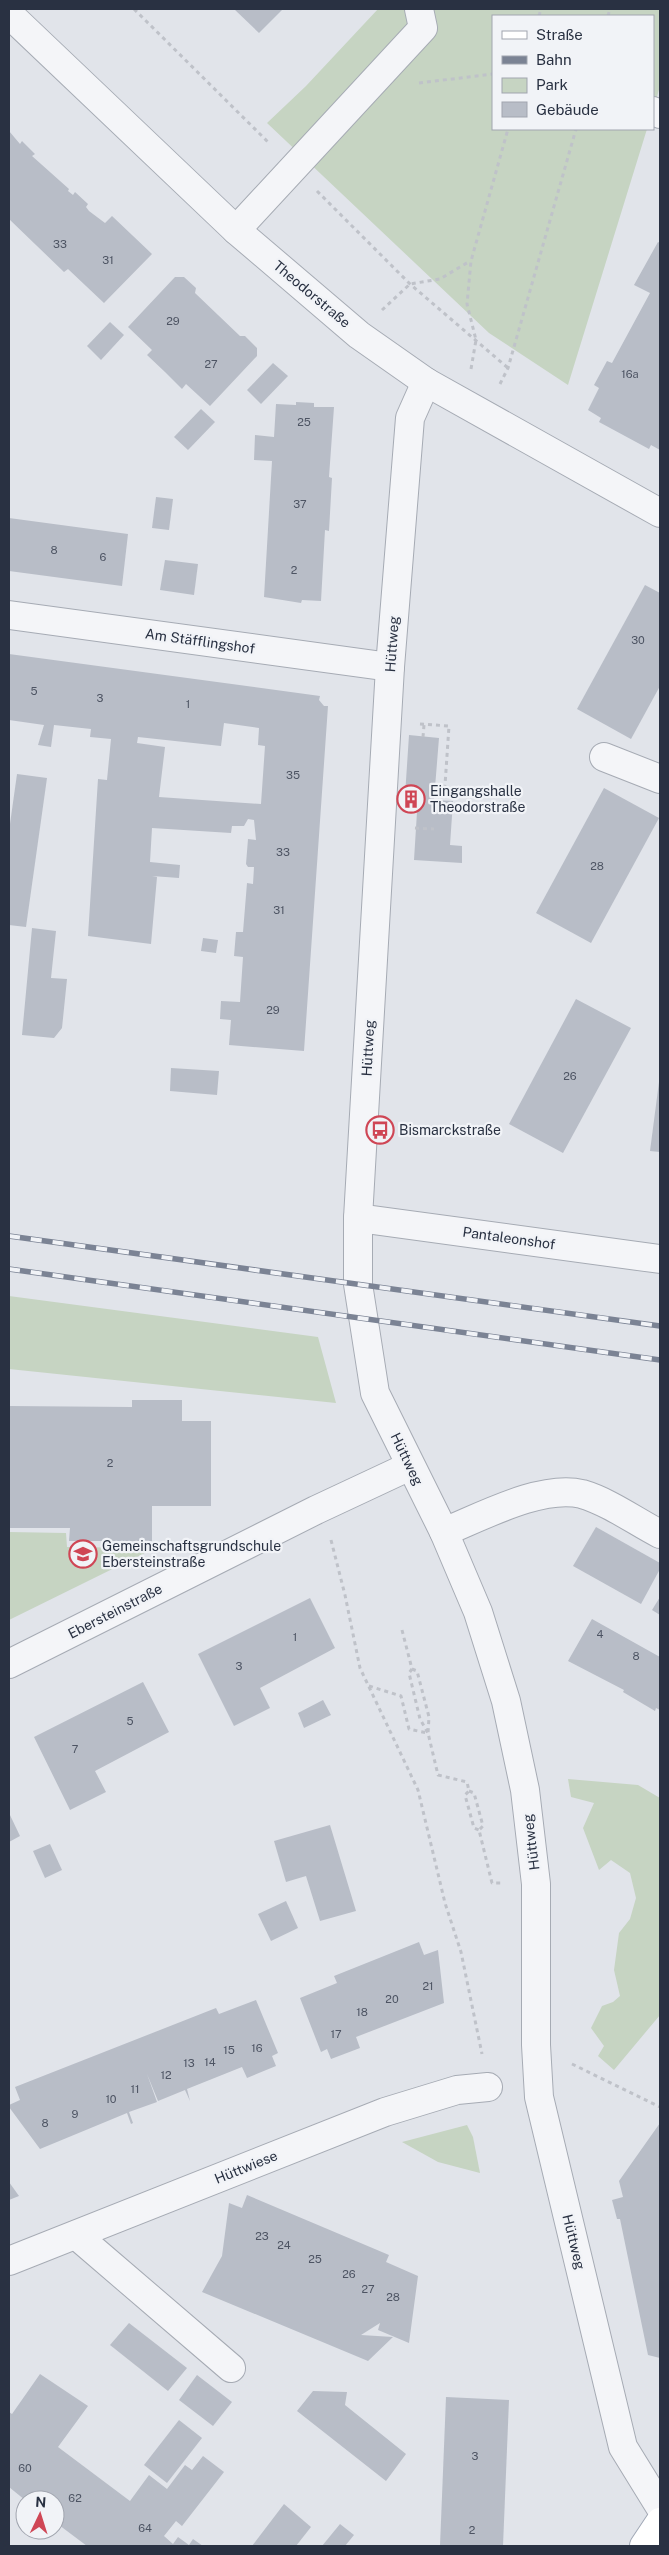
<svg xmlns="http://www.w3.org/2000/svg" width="669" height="2555" font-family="'Public Sans',sans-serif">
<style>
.green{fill:#c6d4c2}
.building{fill:#b8bdc7;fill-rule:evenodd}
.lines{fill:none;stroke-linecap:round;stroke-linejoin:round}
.minor-casing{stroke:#a6abb4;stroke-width:30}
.major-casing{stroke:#a0a8b6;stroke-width:30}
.path{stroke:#bfc2c9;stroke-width:3;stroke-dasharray:4 4;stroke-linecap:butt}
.minor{stroke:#f4f5f8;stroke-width:28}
.major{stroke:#fff;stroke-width:28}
.rail-casing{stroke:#7b8394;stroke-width:5.5}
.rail{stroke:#f1f3f7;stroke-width:4;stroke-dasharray:11;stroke-linecap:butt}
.labels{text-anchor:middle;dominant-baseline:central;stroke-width:4.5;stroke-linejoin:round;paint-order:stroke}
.number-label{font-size:11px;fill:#4d5463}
.street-label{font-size:14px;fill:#293142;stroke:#f1f3f7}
.poi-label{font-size:14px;fill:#293142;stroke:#f1f3f7;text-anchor:start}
</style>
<rect width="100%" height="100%" fill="#e1e4ea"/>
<g class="green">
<path d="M378 9H660V86L653 111V16H493V129H647L568 385 489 333 267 123 306 86Z"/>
<path d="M9 1296 318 1337 336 1403 9 1369Z"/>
<path d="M9 1532 66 1533 67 1547 155 1548 9 1620Z"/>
<path d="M568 1779 638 1785 660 1798V2015L614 2070 598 2056 604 2046 591 2028 602 2006 613 2002 620 1996 614 1970 619 1933 630 1919 636 1898 630 1873 611 1860 599 1870 583 1828 594 1803 571 1797Z"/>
<path d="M467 2125 473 2137 480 2173 438 2162 402 2142Z"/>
</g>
<g class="building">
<path d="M234 9H283L259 33Z"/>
<path d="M9 131 20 144 22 141 35 154 32 156 69 189 68 191 73 195 75 192 88 204 86 207 89 211 105 223 112 216 152 254 104 303 68 269 64 272 9 219Z"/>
<path d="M658 242 660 243V450L651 445 649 449 599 422 601 418 588 410 599 388 594 385 607 361 612 363 650 293 634 285Z"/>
<path d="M175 277H184L196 288 195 293 218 315 240 336H245L257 348V356L210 406 186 384 182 389 165 372 147 355 152 350 128 327Z"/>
<path d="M110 322 124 335 101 360 87 346Z"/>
<path d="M273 363 288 376 261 404 247 390Z"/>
<path d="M296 402 314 403V407H334L329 477 332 478 329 531 325 530 321 601 302 600 301 603 264 597 272 461 254 460 255 435 274 437 276 404 296 405Z"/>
<path d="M201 409 215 422 188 450 174 437Z"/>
<path d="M156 497 173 499 169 530 152 528Z"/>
<path d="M9 518 128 534 122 586 9 571Z"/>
<path d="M165 560 198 564 194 595 160 590Z"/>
<path d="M645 585 660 593V686L631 739 577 709Z"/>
<path d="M9 654 320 696 319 700 324 706H328L304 1051 229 1045 231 1020 220 1019 221 1001 240 1002 243 957 234 956 236 932H243L247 883 253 884 254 867H248L246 864 248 839 256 840 254 820 248 819 244 826H232L231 833 152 828 150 862 180 865 179 878 152 876 157 877 151 944 88 936 98 779 107 780 111 739 90 737 91 729 54 725 51 747 38 745 44 725 9 720ZM224 723 259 728 258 745 265 746 261 804 159 797 165 747 137 743 138 737 221 746Z"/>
<path d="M409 735 439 738 434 800 453 801 450 845 462 846V863L414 860 417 812 404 811Z"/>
<path d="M17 774 47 778 26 927 9 925V831Z"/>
<path d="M604 788 659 818 591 943 536 913Z"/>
<path d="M32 928 56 931 51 978 67 979 62 1028 54 1038 22 1035Z"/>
<path d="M203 938 218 940 216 953 201 951Z"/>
<path d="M576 999 631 1028 563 1153 509 1124Z"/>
<path d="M171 1068 219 1071 217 1095 170 1091Z"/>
<path d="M659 1082H660V1152L650 1151Z"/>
<path d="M132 1400H182V1421H211V1506H152V1541H69L70 1528H9V1406L132 1407Z"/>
<path d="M596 1527 660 1563V1569L641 1604 573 1566Z"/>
<path d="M660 1597V1615L652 1610Z"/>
<path d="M310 1598 335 1648 260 1688 270 1708 234 1726 198 1654Z"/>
<path d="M592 1619 660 1657V1710L656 1708 655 1711 623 1692 624 1690 568 1661Z"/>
<path d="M143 1682 169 1732 95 1771 106 1792 70 1810 34 1737Z"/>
<path d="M323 1700 331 1715 304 1728 298 1713Z"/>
<path d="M9 1813 20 1836 9 1842Z"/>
<path d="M330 1825 356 1911 320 1921 306 1876 286 1882 274 1841Z"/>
<path d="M50 1844 62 1870 45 1878 33 1851Z"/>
<path d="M286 1901 298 1928 271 1941 258 1914Z"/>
<path d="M419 1942 424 1955 438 1950 444 2003 356 2037 360 2048 331 2059 327 2049 321 2052 300 1998 337 1983 334 1976Z"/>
<path d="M256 2000 278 2053 272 2056 276 2066 247 2078 242 2067 187 2089 190 2101 185 2090 158 2101 147 2074 157 2102 129 2112 133 2123 131 2124 127 2113 40 2149 9 2107V2105L20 2100 15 2087 216 2008 219 2014Z"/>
<path d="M660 2123V2358L648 2355 620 2219H617L612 2200 623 2197 619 2181Z"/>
<path d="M9 2182 19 2196 9 2200Z"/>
<path d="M247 2195 389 2255 386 2262 418 2276 409 2343 378 2330 380 2323 361 2335 393 2337 368 2361 202 2292 222 2256 229 2203 242 2208Z"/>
<path d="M129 2323 187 2368 168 2391 110 2345Z"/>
<path d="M40 2374 88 2406 58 2447 130 2501 149 2475 167 2489 185 2465 192 2470 203 2456 224 2472 182 2526 176 2521 164 2536 173 2544 178 2537 189 2545 193 2539 203 2546H87L55 2522V2500H25L9 2487V2412L12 2414Z"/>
<path d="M197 2375 232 2402 213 2426 179 2400Z"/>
<path d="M313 2391 347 2392 345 2405 406 2454 386 2481 297 2411Z"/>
<path d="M446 2397 509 2400 503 2546H440Z"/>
<path d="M179 2420 202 2438 167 2483 144 2465Z"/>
<path d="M284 2504 311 2527 296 2546H252Z"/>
<path d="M340 2524 354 2535 345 2546H322Z"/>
</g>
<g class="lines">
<g class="minor-casing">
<g id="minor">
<path d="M9 14 236 230 359 335 426 382 660 513"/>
<path d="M653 111 660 114"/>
<path d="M236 230 423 28 419 9"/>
<path d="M426 382 410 418 390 667 358 1218V1284L375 1393 444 1532 478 1612 506 1701 525 1790 536 1884V2045L539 2097 623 2447 660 2507"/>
<path d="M9 615 390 667"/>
<path d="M604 757 660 779"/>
<path d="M358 1218 660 1259"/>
<path d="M444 1532C481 1517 542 1484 582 1494 609 1502 635 1521 660 1534"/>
<path d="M9 1664 316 1510 410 1466"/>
<path d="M76 2235 231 2368"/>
<path d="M9 2261 385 2112 457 2090 488 2087"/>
</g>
</g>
<g class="major-casing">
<path id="major" d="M644 2546 660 2522"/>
</g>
<g class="path">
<path d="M134 9 270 144"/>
<path d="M539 16 541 9"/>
<path d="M608 16 610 9"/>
<path d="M419 83 493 74"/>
<path d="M317 191 410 284 508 368"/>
<path d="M382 310 410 284 440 279 470 261"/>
<path d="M471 369 476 340 467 304 471 261 508 129"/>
<path d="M500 384 508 368 576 129"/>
<path d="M420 724 449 726 444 800"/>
<path d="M423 737 424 725"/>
<path d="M415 828 434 829"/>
<path d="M331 1540 345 1595 360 1668 418 1790 445 1903 461 1952 482 2054"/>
<path d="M402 1630 412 1669 409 1673 420 1719 428 1733"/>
<path d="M412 1669 417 1671 429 1717 428 1733 438 1775 467 1782 469 1791 465 1795 474 1828 479 1830"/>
<path d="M369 1686 401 1696 409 1729 427 1733"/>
<path d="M469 1791 474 1793 483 1826 479 1830 492 1883H502"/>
<path d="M572 2064 660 2107"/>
</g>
<use href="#minor" class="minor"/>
<use href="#major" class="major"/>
<g class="rail-casing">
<g id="rail">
<path d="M9 1236 660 1326"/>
<path d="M9 1269 660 1360"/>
</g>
</g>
<use href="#rail" class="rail"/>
</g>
<defs>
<g id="building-ring" transform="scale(1.4375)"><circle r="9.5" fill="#f1f3f7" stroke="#cf4655" stroke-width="1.5"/><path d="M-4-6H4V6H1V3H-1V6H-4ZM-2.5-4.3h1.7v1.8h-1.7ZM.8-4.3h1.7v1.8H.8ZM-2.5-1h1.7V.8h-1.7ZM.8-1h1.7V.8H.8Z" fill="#cf4655"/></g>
<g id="bus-ring" transform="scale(1.4375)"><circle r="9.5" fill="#f1f3f7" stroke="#cf4655" stroke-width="1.5"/><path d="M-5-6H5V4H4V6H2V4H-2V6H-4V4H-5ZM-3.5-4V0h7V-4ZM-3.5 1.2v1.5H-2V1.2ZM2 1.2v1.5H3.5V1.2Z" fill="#cf4655"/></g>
<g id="school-ring" transform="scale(1.4375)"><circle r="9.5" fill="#f1f3f7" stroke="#cf4655" stroke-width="1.5"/><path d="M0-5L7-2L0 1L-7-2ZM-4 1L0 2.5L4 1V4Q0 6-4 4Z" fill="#cf4655"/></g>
</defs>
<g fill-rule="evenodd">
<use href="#building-ring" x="411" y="799"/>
<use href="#bus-ring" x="380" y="1130"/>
<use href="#school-ring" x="83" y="1554"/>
</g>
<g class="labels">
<g class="number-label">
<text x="60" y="244">33</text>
<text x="108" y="260">31</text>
<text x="173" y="321">29</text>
<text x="211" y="364">27</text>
<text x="630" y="374">16a</text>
<text x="304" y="422">25</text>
<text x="300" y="504">37</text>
<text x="54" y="550">8</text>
<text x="103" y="557">6</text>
<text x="294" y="570">2</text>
<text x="638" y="640">30</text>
<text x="34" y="691">5</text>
<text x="100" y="698">3</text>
<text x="188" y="704">1</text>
<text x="293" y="775">35</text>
<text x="283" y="852">33</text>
<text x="597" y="866">28</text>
<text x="279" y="910">31</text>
<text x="273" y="1010">29</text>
<text x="570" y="1076">26</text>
<text x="110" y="1463">2</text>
<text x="600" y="1634">4</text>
<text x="295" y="1637">1</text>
<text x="636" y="1656">8</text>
<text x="239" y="1666">3</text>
<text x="130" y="1721">5</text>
<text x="75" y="1749">7</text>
<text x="428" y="1986">21</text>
<text x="392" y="1999">20</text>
<text x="362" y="2012">18</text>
<text x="336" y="2034">17</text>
<text x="257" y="2048">16</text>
<text x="229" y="2050">15</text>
<text x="210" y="2062">14</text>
<text x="189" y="2063">13</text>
<text x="166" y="2075">12</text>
<text x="135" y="2089">11</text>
<text x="111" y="2099">10</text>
<text x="75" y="2114">9</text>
<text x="45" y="2123">8</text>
<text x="262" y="2236">23</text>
<text x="284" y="2245">24</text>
<text x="315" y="2259">25</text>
<text x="349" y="2274">26</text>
<text x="368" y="2289">27</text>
<text x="393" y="2297">28</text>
<text x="475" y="2456">3</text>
<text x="25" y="2468">60</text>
<text x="75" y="2498">62</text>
<text x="145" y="2528">64</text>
<text x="472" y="2530">2</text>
</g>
<g class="street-label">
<text transform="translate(312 294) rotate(40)">Theodorstraße</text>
<text transform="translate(200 641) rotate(8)">Am Stäfflingshof</text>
<text transform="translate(392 644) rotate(-86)">Hüttweg</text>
<text transform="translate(368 1048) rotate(-87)">Hüttweg</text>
<text transform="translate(509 1238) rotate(8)">Pantaleonshof</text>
<text transform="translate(407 1459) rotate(64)">Hüttweg</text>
<text transform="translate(115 1611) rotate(-27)">Ebersteinstraße</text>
<text transform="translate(531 1842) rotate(-97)">Hüttweg</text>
<text transform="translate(246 2167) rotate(-22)">Hüttwiese</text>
<text transform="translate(574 2242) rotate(76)">Hüttweg</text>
</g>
<g class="poi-label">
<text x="430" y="791">Eingangshalle<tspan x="430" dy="16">Theodorstraße</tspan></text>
<text x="399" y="1130">Bismarckstraße</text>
<text x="102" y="1546">Gemeinschaftsgrundschule<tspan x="102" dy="16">Ebersteinstraße</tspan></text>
</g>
</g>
<rect width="669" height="2555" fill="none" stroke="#293142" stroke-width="20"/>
<rect x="492" y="15" width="162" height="115" fill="#f1f3f7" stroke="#a1a5af"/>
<rect x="502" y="31" width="25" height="8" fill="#ffffff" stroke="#a1a5af"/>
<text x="536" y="40" font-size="15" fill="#293142">Straße</text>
<rect x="502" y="56" width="25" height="8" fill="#7b8394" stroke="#a1a5af"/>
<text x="536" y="65" font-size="15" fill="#293142">Bahn</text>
<rect x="502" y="78" width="25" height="15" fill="#c6d4c2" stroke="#a1a5af"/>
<text x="536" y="90" font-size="15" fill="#293142">Park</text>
<rect x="502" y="102" width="25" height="15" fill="#b8bdc7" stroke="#a1a5af"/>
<text x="536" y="115" font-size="15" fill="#293142">Gebäude</text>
<g transform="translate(40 2515) rotate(4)"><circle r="24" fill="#f1f3f7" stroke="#a1a5af"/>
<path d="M0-4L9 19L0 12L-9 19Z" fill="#cf4655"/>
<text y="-8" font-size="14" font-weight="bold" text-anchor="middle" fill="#293142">N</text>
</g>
</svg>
